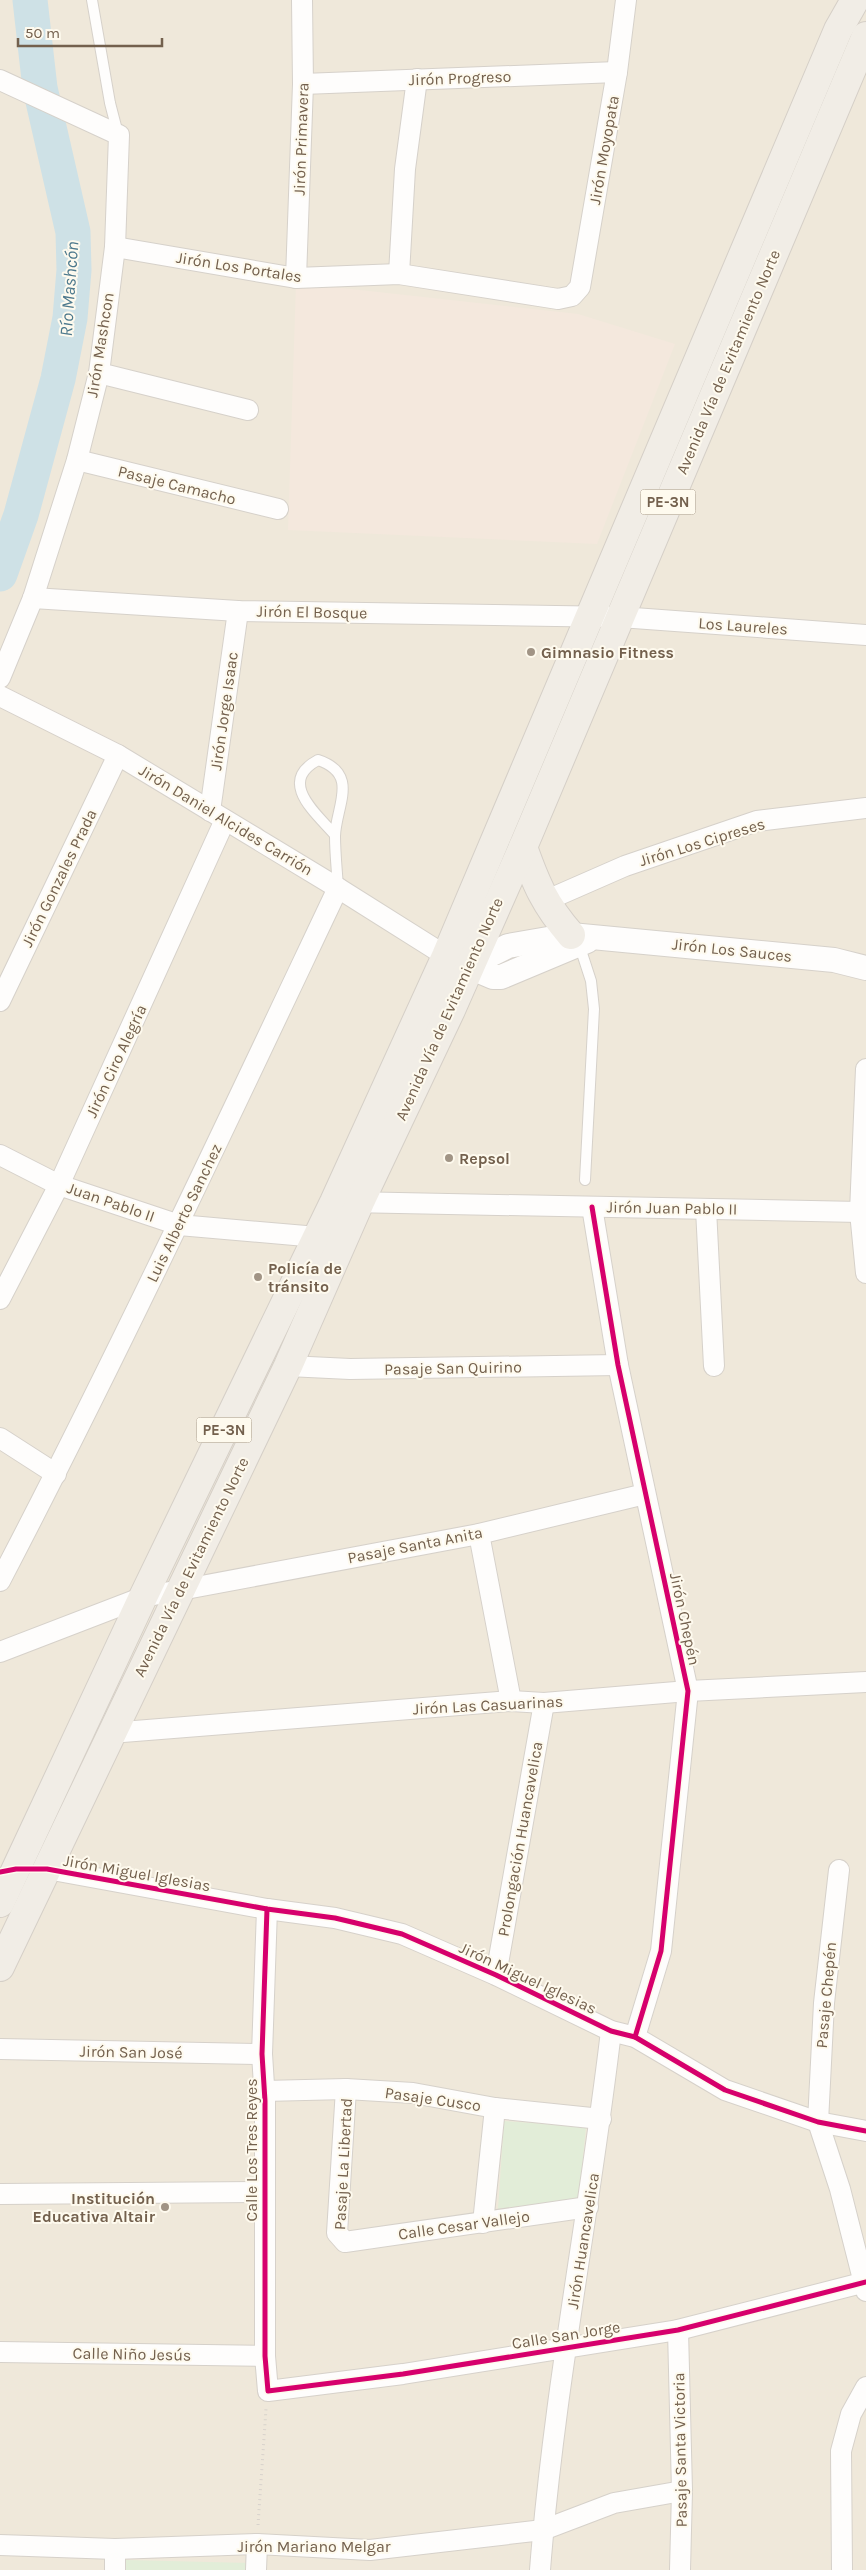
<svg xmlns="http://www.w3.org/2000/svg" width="866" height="2570" font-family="Karla,sans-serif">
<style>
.residential{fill:#efe8da}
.commercial{fill:#f4e8dd}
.green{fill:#e2edd8}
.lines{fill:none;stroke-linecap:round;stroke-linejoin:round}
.river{stroke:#cee1e6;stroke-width:35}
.service-casing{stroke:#d6d1ca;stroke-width:12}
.minor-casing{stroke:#d6d1ca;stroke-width:22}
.tertiary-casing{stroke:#d6d1ca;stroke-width:26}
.trunk-casing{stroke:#d5cfc7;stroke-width:30}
.path{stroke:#d8d2cc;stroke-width:3;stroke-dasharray:1 4;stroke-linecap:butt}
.service{stroke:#fefdfc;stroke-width:10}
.minor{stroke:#fefdfc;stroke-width:20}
.tertiary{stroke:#fefdfc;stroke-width:24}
.trunk{stroke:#f1ede6;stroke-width:28}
.cycleway-casing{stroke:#fefaee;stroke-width:8}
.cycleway{stroke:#d6006c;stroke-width:5}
.poi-dot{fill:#a19485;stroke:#fefaee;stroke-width:2}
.labels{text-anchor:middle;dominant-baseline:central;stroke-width:4;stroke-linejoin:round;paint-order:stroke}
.shield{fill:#fefaee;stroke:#9d8e7d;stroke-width:1}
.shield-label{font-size:15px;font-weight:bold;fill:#73604d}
.street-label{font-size:16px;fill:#73604d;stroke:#fefaee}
.poi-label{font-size:16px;font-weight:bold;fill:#73604d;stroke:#fefaee;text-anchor:start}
.water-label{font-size:18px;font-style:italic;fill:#4c788c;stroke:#fefaee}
</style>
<rect width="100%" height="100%" fill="#f7f4ec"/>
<rect class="residential" x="0" y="0" width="866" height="2570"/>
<path class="commercial" d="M296 283 578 314 675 344 597 544 288 530Z"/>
<g class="green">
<path d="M504 2121 586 2127 579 2199 498 2209Z"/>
<path d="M125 2560 251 2563V2570H125Z"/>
</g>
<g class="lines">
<path class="river" d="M0 574 21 515 58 379 70 318 74 270 73 232 40 88 30 0"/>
<g class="service-casing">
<g id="service">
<path d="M92 0 110 103 118 134"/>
<path d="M335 835C316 813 277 782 318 760 360 774 336 806 335 836 335 853 337 871 338 888"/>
<path d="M579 944 591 981 594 1009 585 1180"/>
</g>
</g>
<g class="minor-casing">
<g id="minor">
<path d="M0 80 119 135 115 247 99 373 77 460 33 598 0 678"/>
<path d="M303 84 617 72"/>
<path d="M115 247 296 278 399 274 558 299 572 296 580 287 617 72 626 0"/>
<path d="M399 274 405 169 417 79"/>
<path d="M296 278 303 84 302 0"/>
<path d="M99 373 248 410"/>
<path d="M77 460 278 509"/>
<path d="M33 598 238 611 620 617 866 635"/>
<path d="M0 696 118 755 338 888 446 956"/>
<path d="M210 811 238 611"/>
<path d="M545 901 625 866 757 821 866 808"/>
<path d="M0 1001 118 755"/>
<path d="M866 1069 860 1212 866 1273"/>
<path d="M0 1155 59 1185 179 1225 317 1237"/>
<path d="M349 1202 860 1212"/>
<path d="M592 1207 618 1365 688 1691 661 1951 635 2037"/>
<path d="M706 1209 714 1366"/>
<path d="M0 1299 59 1185 225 820"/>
<path d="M288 1366 350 1369 618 1365"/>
<path d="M0 1438 56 1474"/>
<path d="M479 1534 511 1701"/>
<path d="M0 1581C119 1353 228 1120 338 888"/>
<path d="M0 1652 143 1597 479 1534 645 1494"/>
<path d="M110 1733 511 1701 544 1703 688 1691 866 1682"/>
<path d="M47 1869 267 1909 335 1918 402 1934 496 1975 611 2031 635 2037 725 2090 818 2122 866 2131"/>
<path d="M839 1870 824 2003 818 2122 840 2189 866 2291"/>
<path d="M267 1909 262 2054 265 2101V2356L268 2391 403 2374 678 2330 866 2282"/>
<path d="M496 1975 544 1703"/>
<path d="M0 2049 262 2054"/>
<path d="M346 2089 337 2233 345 2242 588 2207"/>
<path d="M264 2091 346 2089 413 2093 495 2108 601 2119"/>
<path d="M0 2194 264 2192"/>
<path d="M483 2223 495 2108"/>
<path d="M678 2330 682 2491 680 2570"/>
<path d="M0 2352 265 2356"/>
<path d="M0 2545 115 2549 257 2544 370 2550 543 2530 614 2503 682 2491"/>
<path d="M115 2549V2570"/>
<path d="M256 2570 257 2544"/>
<path d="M540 2570C554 2389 590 2211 611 2031"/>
<path d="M842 2570 841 2451 851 2414 866 2387"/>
</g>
</g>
<g class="tertiary-casing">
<g id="tertiary">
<path d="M460 963 493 977H501L587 941"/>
<path d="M468 966 508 946 571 935 834 960 866 968"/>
</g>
</g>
<g class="trunk-casing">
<g id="trunk">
<path d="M523 847C536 884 545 905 571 935"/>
<path d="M0 1903 143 1597 334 1202 446 956 838 30 855 0"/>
<path d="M0 1967 288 1366 360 1202 451 1010 523 847 866 36"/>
</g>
</g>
<path class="path" d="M258 2525 266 2409"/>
<use href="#service" class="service"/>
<use href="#minor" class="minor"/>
<use href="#tertiary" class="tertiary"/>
<use href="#trunk" class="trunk"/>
<g class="cycleway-casing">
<g id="cycleway">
<path d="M592 1207 618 1365 688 1691 661 1951 635 2037"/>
<path d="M0 1872 16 1869H47L267 1909 335 1918 402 1934 496 1975 611 2031 635 2037 725 2090 818 2122 866 2131"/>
<path d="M267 1909 262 2054 265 2101V2356L268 2391 403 2374 678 2330 866 2282"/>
</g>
</g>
<use href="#cycleway" class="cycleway"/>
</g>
<g class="poi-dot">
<circle cx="531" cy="652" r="5"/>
<circle cx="449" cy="1158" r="5"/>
<circle cx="258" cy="1277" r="5"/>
<circle cx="165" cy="2207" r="5"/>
</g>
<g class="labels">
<g class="shield">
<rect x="640.5" y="489.5" width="55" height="25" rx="4"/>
<rect x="196.5" y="1417.5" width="55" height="25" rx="4"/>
</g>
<g class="shield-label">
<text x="668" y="502">PE-3N</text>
<text x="224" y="1430">PE-3N</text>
</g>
<g class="street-label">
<text transform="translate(460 78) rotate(-2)">Jirón Progreso</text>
<text transform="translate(301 139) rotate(-88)">Jirón Primavera</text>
<text transform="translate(604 150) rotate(-80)">Jirón Moyopata</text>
<text transform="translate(239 267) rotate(9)">Jirón Los Portales</text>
<text transform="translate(100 345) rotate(-81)">Jirón Mashcon</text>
<text transform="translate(728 362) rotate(-67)">Avenida Vía de Evitamiento Norte</text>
<text transform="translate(177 485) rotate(14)">Pasaje Camacho</text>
<text transform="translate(312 612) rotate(1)">Jirón El Bosque</text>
<text transform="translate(743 626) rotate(4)">Los Laureles</text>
<text transform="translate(224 711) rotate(-82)">Jirón Jorge Isaac</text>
<text transform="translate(226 820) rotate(31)">Jirón Daniel Alcides Carrión</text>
<text transform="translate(702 842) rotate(-17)">Jirón Los Cipreses</text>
<text transform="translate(59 878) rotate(-64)">Jirón Gonzales Prada</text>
<text transform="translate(732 950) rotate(6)">Jirón Los Sauces</text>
<text transform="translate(449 1009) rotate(-66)">Avenida Vía de Evitamiento Norte</text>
<text transform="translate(116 1061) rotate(-65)">Jirón Ciro Alegría</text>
<text transform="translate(111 1202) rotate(19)">Juan Pablo II</text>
<text transform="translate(672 1208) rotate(1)">Jirón Juan Pablo II</text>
<text transform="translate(184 1213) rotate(-64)">Luis Alberto Sanchez</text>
<text transform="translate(453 1368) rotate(-1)">Pasaje San Quirino</text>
<text transform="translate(415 1545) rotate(-11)">Pasaje Santa Anita</text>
<text transform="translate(191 1567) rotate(-64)">Avenida Vía de Evitamiento Norte</text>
<text transform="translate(685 1619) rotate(78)">Jirón Chepén</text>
<text transform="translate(488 1705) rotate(-3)">Jirón Las Casuarinas</text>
<text transform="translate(520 1839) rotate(-80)">Prolongación Huancavelica</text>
<text transform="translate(137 1873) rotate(10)">Jirón Miguel Iglesias</text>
<text transform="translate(528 1978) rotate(25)">Jirón Miguel Iglesias</text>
<text transform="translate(826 1995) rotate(-85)">Pasaje Chepén</text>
<text transform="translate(131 2052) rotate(1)">Jirón San José</text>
<text transform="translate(433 2099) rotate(8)">Pasaje Cusco</text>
<text transform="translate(251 2150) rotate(-90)">Calle Los Tres Reyes</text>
<text transform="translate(343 2164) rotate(-87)">Pasaje La Libertad</text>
<text transform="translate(464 2225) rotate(-8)">Calle Cesar Vallejo</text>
<text transform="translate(583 2241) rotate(-81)">Jirón Huancavelica</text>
<text transform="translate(566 2335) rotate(-9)">Calle San Jorge</text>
<text transform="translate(132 2354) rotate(1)">Calle Niño Jesús</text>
<text transform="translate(680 2450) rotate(-91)">Pasaje Santa Victoria</text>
<text x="314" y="2546">Jirón Mariano Melgar</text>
</g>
<g class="poi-label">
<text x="541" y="652">Gimnasio Fitness</text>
<text x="459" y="1158">Repsol</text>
<text x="268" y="1268">Policía de<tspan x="268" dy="18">tránsito</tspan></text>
<text x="155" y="2198" text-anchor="end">Institución<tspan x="155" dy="18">Educativa Altair</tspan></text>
</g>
<g class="water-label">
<text transform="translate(69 289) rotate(-86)">Río Mashcón</text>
</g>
</g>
<path d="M18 38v8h144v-8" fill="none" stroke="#73604d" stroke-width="2.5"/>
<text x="25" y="38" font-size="15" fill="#73604d" stroke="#fefaee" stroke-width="4" paint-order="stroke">50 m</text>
</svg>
